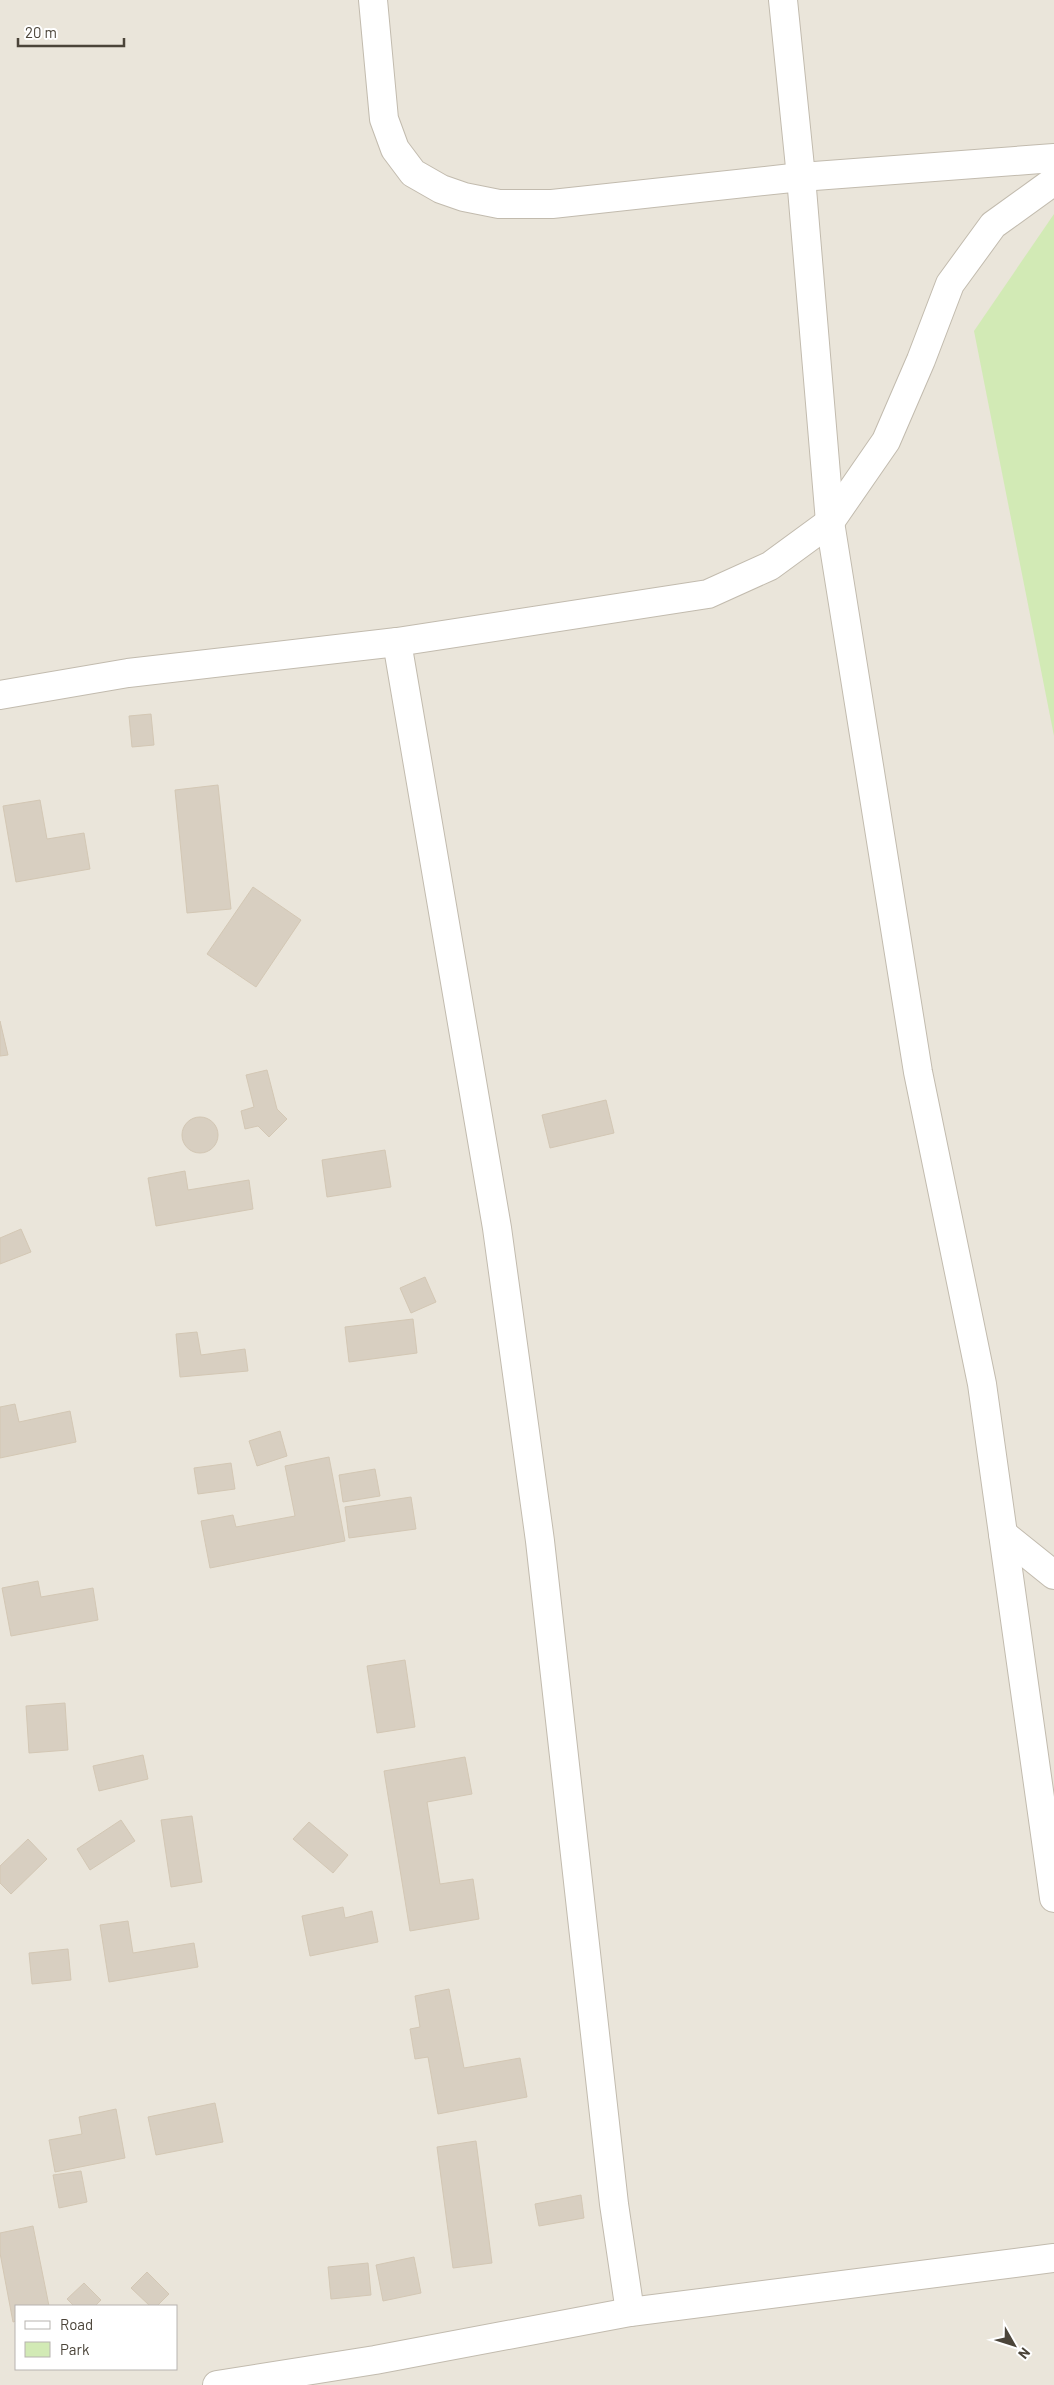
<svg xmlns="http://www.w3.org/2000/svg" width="1054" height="2385" font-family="Barlow,sans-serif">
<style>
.residential{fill:#eae5da;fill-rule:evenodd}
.green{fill:#d2eab5}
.building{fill:#d8cfc1;stroke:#d3c7b4}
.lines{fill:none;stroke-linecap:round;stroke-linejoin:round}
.minor-casing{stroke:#c2bbae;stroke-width:30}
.minor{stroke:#fff;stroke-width:28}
</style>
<rect width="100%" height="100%" fill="#f6f3ec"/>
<path class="residential" d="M0 0H1054V2385H0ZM16 2306H176V2369H16Z"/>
<path class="green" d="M1054 214V736L974 331Z"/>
<g class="building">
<path d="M151 714 154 745 132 747 129 716Z"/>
<path d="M218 785 231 909 187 913 175 790Z"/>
<path d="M40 800 47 839 84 833 90 869 16 882 3 806Z"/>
<path d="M253 887 301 920 256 987 207 954Z"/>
<path d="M0 1021 8 1055 0 1056Z"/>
<path d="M267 1070 277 1109 287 1119 269 1137 258 1126 245 1129 241 1111 254 1107 246 1075Z"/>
<path d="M606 1100 614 1133 550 1148 542 1115Z"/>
<circle cx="200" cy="1135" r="18"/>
<path d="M385 1150 391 1187 327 1197 322 1160Z"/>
<path d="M185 1171 188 1190 249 1180 253 1209 156 1226 148 1178Z"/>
<path d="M21 1229 31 1252 0 1264V1238Z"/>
<path d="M425 1277 436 1302 411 1313 400 1288Z"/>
<path d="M413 1319 417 1353 349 1362 345 1327Z"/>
<path d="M197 1332 201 1355 245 1349 248 1371 180 1377 176 1334Z"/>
<path d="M15 1404 19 1422 70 1411 76 1442 0 1458V1407Z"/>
<path d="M280 1431 287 1456 257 1466 249 1441Z"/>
<path d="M329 1457 345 1541 210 1568 201 1521 233 1515 236 1527 295 1516 285 1466Z"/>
<path d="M231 1463 235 1489 198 1494 194 1468Z"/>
<path d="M375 1469 380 1496 343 1502 339 1475Z"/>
<path d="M411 1497 416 1529 349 1538 345 1507Z"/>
<path d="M38 1581 41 1597 93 1588 98 1620 11 1636 2 1588Z"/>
<path d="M405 1660 415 1727 377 1733 367 1666Z"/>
<path d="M65 1703 68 1750 29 1753 26 1706Z"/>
<path d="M143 1755 148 1779 99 1791 93 1766Z"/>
<path d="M465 1757 472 1794 427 1802 440 1884 473 1879 479 1919 410 1931 384 1771Z"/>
<path d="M192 1816 202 1882 171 1887 161 1820Z"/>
<path d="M121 1820 135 1841 90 1870 77 1849Z"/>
<path d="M309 1822 348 1855 333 1873 293 1839Z"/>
<path d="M28 1839 47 1859 11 1894 0 1883V1866Z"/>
<path d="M343 1907 345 1918 372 1911 378 1942 310 1956 302 1916Z"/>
<path d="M128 1921 133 1953 194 1943 198 1967 109 1982 100 1925Z"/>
<path d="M68 1949 71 1980 32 1984 29 1953Z"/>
<path d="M449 1989 464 2068 520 2058 527 2097 438 2114 428 2057 415 2059 410 2029 420 2027 415 1996Z"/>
<path d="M215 2103 223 2142 156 2155 148 2117Z"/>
<path d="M116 2109 125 2158 55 2172 49 2140 82 2134 79 2117Z"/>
<path d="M476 2141 492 2263 453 2268 437 2147Z"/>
<path d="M81 2171 87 2202 59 2208 53 2175Z"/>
<path d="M581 2195 584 2218 539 2226 535 2204Z"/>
<path d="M33 2226 49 2306H16V2321L13 2322 0 2253V2233Z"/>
<path d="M414 2257 421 2293 383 2301 376 2265Z"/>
<path d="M368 2263 371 2295 331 2299 328 2267Z"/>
<path d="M147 2272 169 2294 157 2306H150L131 2288Z"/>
<path d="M84 2283 101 2300 95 2306H74L67 2299Z"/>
</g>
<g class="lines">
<g class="minor-casing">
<g id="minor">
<path d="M373 0 384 119 395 149 413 173 441 189 464 197 499 204H552L801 177 1054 158"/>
<path d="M783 0 801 177 830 522 918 1072 982 1384 1054 1898"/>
<path d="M397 642 497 1228 540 1541 614 2204 630 2312"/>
<path d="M0 695 128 673 397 642 708 594 770 566 830 522 886 441 921 360 950 284 993 225 1054 181"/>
<path d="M1003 1534 1054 1575"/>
<path d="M217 2385 375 2360 630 2312 1054 2258"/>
</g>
</g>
<use href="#minor" class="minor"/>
</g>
<rect x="15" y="2305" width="162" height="65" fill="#ffffff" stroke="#b7b4b0"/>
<rect x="25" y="2321" width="25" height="8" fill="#ffffff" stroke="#b7b4b0"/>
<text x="60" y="2330" font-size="15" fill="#4b4439">Road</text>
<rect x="25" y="2342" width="25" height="15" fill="#d2eab5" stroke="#b7b4b0"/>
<text x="60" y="2355" font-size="15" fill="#4b4439">Park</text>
<g transform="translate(1014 2345) rotate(129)" stroke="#ffffff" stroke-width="4" paint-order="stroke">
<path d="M0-4L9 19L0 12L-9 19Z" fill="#4b4439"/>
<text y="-8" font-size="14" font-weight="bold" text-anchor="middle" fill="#4b4439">N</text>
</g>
<path d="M18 38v8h106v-8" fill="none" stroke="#4b4439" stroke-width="2.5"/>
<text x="25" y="38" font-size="15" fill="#4b4439" stroke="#ffffff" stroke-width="4" paint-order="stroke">20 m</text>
</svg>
